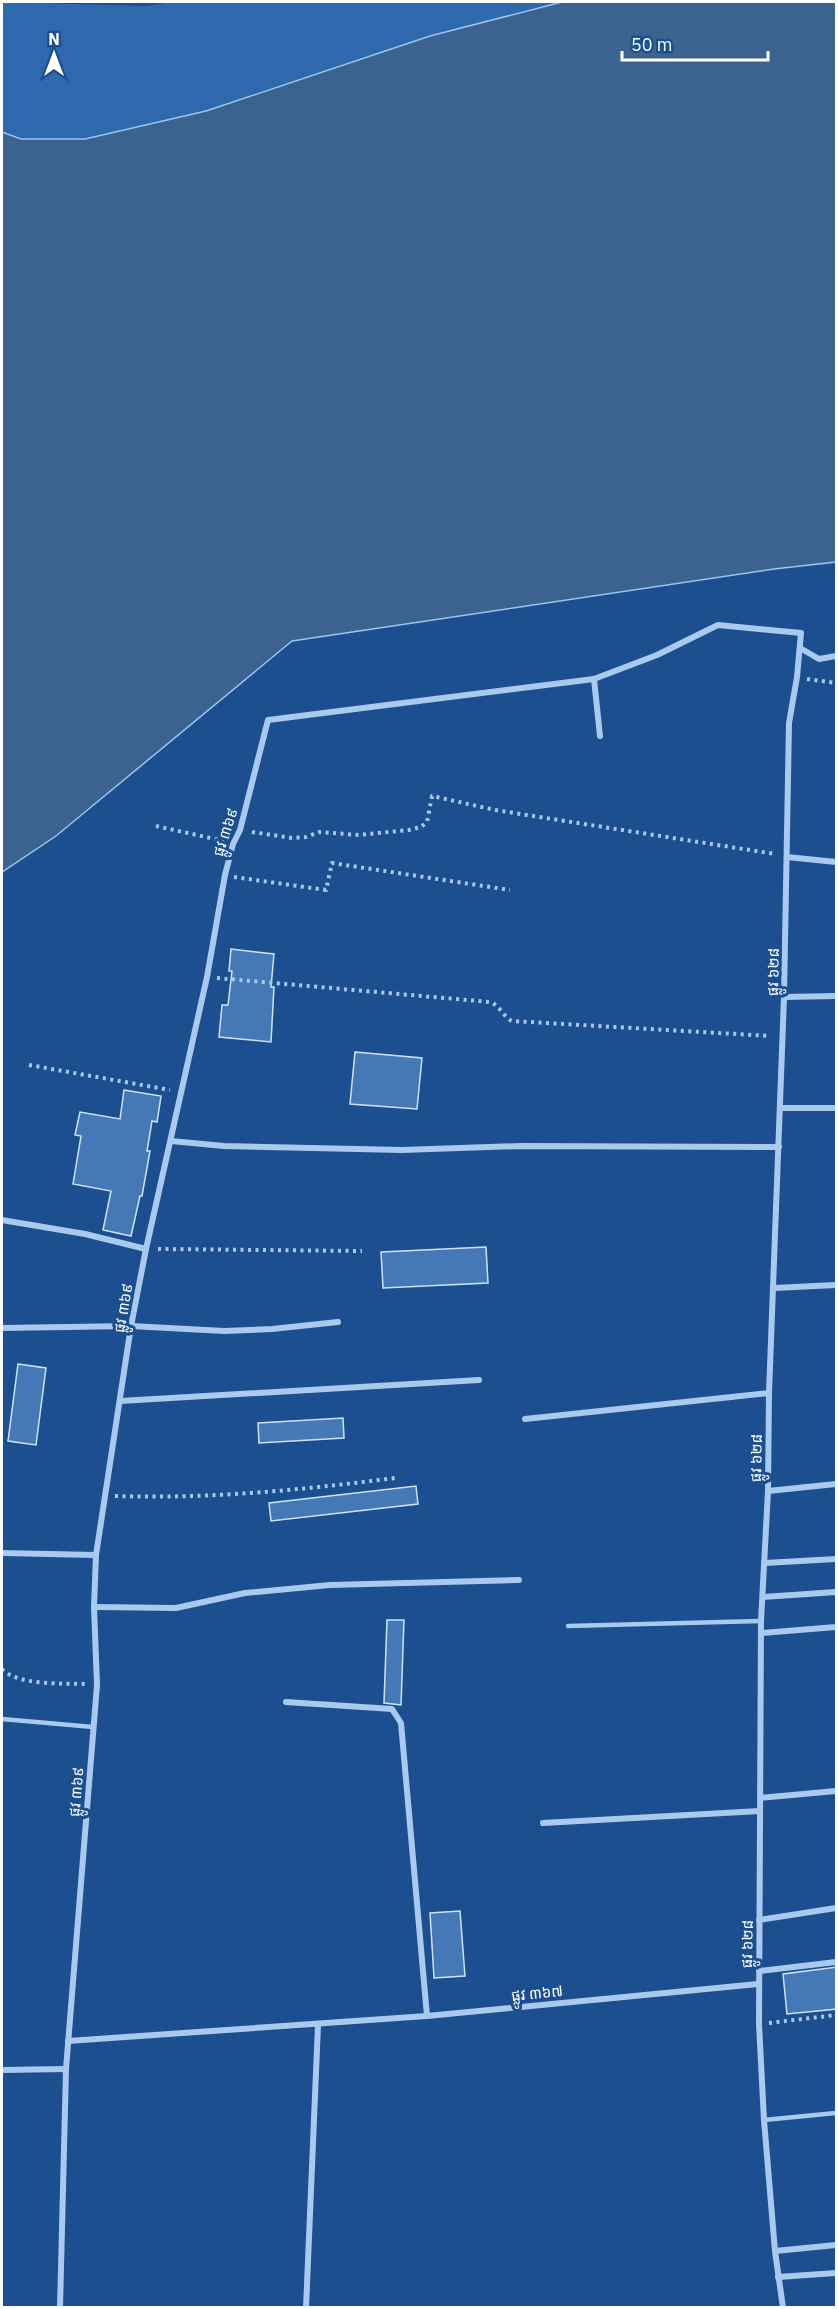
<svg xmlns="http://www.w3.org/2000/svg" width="838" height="2309" font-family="'IBM Plex Sans','Noto Sans Khmer',sans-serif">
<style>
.green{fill:#2e69ad}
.water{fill:#3c6290;stroke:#9cc4f0;stroke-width:1.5}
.building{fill:#4478b7;stroke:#cfe3fa;stroke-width:1.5}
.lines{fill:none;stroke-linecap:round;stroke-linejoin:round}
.path{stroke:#a9c9ee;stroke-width:4;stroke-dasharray:3 4.5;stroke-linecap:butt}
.service{stroke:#a9c9ee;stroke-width:4.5}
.minor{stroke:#a9c9ee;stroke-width:6}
.labels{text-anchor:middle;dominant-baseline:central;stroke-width:6;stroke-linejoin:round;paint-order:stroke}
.street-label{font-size:15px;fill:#fff;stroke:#1b4f8f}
</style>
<rect width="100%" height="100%" fill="#1b4f8f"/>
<path class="green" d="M2 2 146 6 172 2H562L430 36 206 111 85 139H21L2 132Z"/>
<path class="water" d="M562 2H836V562L774 569 292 641 56 836 2 872V132L21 139H85L206 111 430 36Z"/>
<g class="building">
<path d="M231 949 274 954 271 987H274L271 1042 219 1037 222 1005H228L232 971H229Z"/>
<path d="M355 1052 422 1058 417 1109 350 1104Z"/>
<path d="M124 1090 161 1096 157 1122 152 1121 147 1151H150L142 1196H140L131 1236 103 1230 111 1191 73 1184 81 1136 75 1135 80 1112 120 1119Z"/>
<path d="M486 1247 488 1283 383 1288 381 1252Z"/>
<path d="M18 1364 46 1368 36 1445 8 1441Z"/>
<path d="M343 1418 344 1438 259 1443 258 1423Z"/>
<path d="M416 1486 418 1504 271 1521 269 1503Z"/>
<path d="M387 1620H404L401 1705 384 1703Z"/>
<path d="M460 1911 465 1976 434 1978 430 1913Z"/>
<path d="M837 1967V2009L787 2014 783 1974Z"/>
</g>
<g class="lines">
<g class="path">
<path d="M807 679 836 683"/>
<path d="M156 826 224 841"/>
<path d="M252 832 292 838 306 837 319 832 359 835 409 830 421 827 427 822 432 796 495 810 775 854"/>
<path d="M234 877 326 890 332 863 510 890"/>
<path d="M217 978 490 1002C500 1005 503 1017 512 1021L770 1036"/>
<path d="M29 1065 170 1090"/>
<path d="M158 1249 362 1251"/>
<path d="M115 1496C211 1499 301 1490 395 1478"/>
<path d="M2 1669C18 1686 63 1683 87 1684"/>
<path d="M769 2023 836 2015"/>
</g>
<g class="service">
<path d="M568 1626 761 1621"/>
<path d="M2 1719 93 1727"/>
<path d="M764 2120 836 2113"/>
</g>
<g class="minor">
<path d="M800 648 819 659 836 656"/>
<path d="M594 679 600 736"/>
<path d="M787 857 836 862"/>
<path d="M784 997 836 996"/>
<path d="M780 1108H836"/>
<path d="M171 1141 224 1146 402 1150 521 1146 779 1147"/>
<path d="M2 1220 85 1234 146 1249"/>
<path d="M774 1288 836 1285"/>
<path d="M2 1328 131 1326 224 1331 272 1329 338 1322"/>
<path d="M120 1401 479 1380"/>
<path d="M525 1419 769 1393"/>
<path d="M768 1491 836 1484"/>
<path d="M2 1553 96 1555"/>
<path d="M765 1563 836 1559"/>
<path d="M763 1597 836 1592"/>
<path d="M94 1607 176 1608 245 1593 330 1585 519 1580"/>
<path d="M761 1633 836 1627"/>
<path d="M286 1702 392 1709 401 1723 427 2016"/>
<path d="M760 1798 836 1791"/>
<path d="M543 1823 760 1811"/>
<path d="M759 1920 836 1908"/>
<path d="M759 1971 836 1962"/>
<path d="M68 2041 427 2016 758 1984"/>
<path d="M2 2070 66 2069"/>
<path d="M775 2251 836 2245"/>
<path d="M778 2277 836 2273"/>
<path d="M60 2308 66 2069 97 1685 94 1607 96 1555 131 1326 146 1249 207 977 225 875 233 844 240 830 268 720 594 679 657 655 718 625 801 633 797 677 789 723 784 997 769 1393 768 1491 761 1621 759 2024 764 2120 775 2251 783 2308"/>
<path d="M306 2308 318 2025"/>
</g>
</g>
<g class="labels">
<g class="street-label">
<text transform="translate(225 832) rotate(-72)">ផ្លូវ ៣៦៩</text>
<text transform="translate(773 972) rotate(-89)">ផ្លូវ ៦២៨</text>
<text transform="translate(123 1308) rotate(-80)">ផ្លូវ ៣៦៩</text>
<text transform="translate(756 1458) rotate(-89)">ផ្លូវ ៦២៨</text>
<text transform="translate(76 1792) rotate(-85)">ផ្លូវ ៣៦៩</text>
<text transform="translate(747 1944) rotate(-89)">ផ្លូវ ៦២៨</text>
<text transform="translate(537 1993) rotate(-6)">ផ្លូវ ៣៦៧</text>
</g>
</g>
<rect width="838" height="2309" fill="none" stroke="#ffffff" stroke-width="6"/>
<g transform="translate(54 54)" stroke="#1b4f8f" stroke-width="4.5" paint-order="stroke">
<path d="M0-4.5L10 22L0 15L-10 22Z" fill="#ffffff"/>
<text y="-9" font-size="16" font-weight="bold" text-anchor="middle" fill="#ffffff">N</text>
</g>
<path d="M622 51v9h146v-9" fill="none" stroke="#ffffff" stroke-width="3"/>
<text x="631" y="51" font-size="18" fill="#ffffff" stroke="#1b4f8f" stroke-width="4.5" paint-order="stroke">50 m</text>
</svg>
